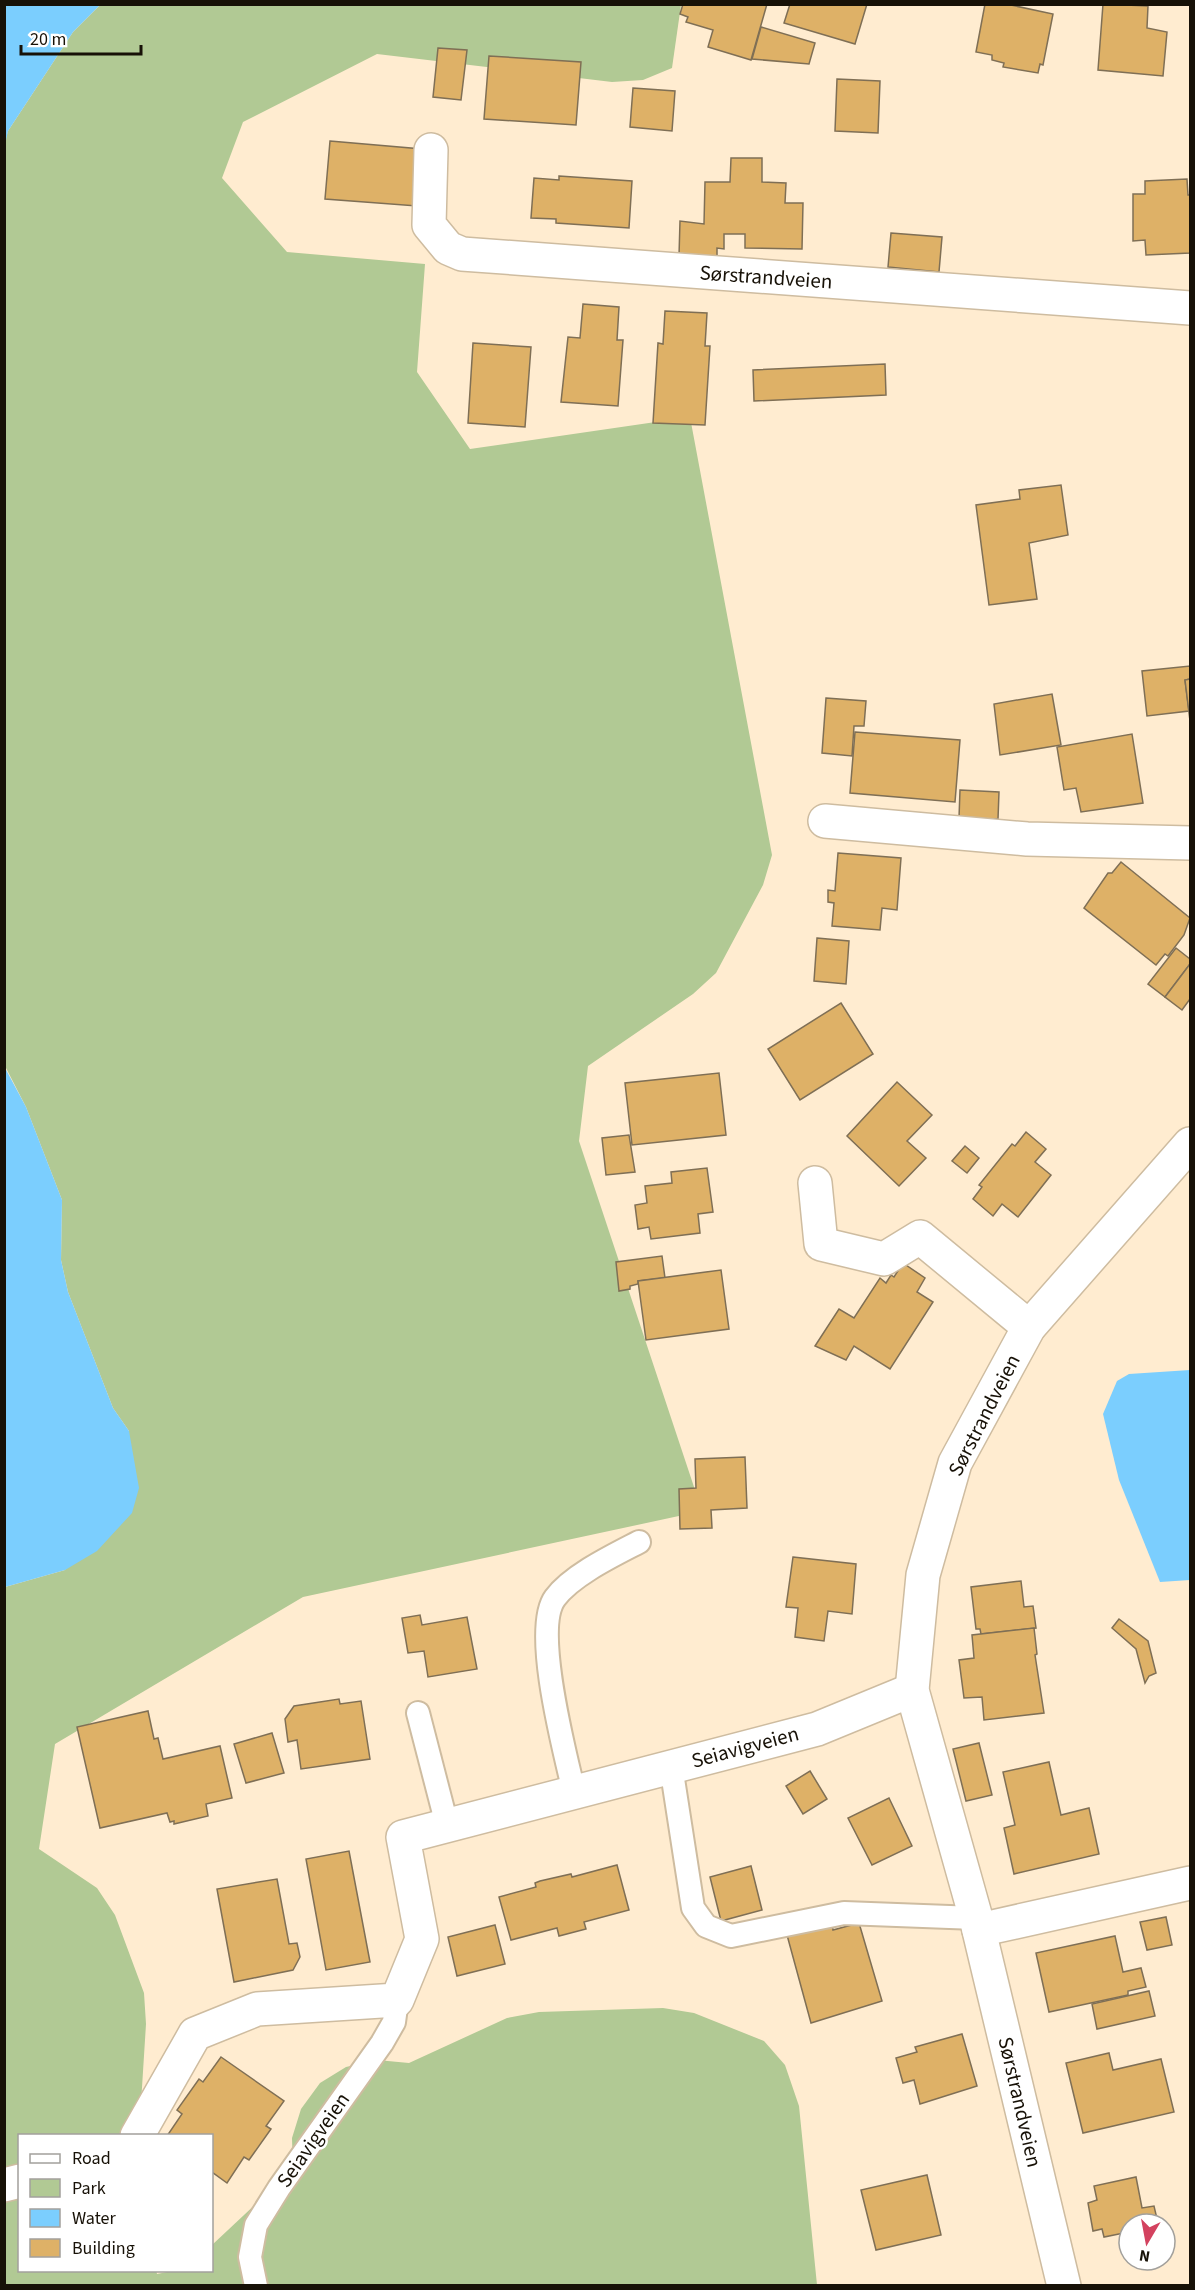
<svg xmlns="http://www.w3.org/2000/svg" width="1195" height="2290" font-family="'Source Sans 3',sans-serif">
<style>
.green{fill:#b1c994}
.water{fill:#7bcefe}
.building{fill:#deb167;stroke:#7f6f55;stroke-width:1.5}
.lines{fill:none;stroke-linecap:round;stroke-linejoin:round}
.service-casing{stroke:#cebca0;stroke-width:26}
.minor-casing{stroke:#cebca0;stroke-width:36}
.tertiary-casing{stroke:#cebca0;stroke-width:36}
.service{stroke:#fff;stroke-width:22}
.minor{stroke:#fff;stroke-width:33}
.tertiary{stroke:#fff;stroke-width:33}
.labels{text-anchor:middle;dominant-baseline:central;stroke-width:5;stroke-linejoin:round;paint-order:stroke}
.street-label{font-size:21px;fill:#171107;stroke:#fff}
</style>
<rect width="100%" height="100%" fill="#ffecd0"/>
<path class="green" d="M100 5H681L672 68 643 80 612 82 377 54 243 122 222 178 287 252 425 264 417 372 470 449 690 417 772 855 763 885 716 973 693 994 588 1066 579 1141 702 1511 303 1597 55 1744 39 1849 97 1888 115 1915 144 1993 146 2024 139 2135 20 2136V2270H156L157 2274 172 2271 212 2270V2245L293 2169 292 2138 301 2109 320 2083 346 2067 377 2060 409 2063 507 2018 539 2012 663 2008 694 2013 764 2041 785 2065 799 2106 817 2285H5V1587L65 1570 129 1431 113 1408 68 1292 61 1260 62 1200 26 1107 5 1066 4 145 8 131 73 32Z"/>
<g class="water">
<path d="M5 4 100 5 73 32 8 131 5 145Z"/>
<path d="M4 1066 26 1107 62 1200 61 1260 68 1292 113 1408 129 1431 139 1488 132 1513 97 1551 65 1570 5 1587Z"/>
<path d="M1190 1370V1580L1160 1582 1119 1480 1103 1414 1117 1381 1129 1374Z"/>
</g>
<g class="building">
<path d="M683 4H767L751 60 708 47 713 30 686 22 688 17 680 14Z"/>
<path d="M790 4H867L855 44 784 23Z"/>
<path d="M985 4H1006L1053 14 1043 65 1040 64 1038 73 1003 67 1004 63 992 60V55L976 52Z"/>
<path d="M1103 4 1148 6 1147 28 1167 32 1163 76 1098 70Z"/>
<path d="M761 27 815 43 809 64 752 59Z"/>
<path d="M438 48 467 50 461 100 433 97Z"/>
<path d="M489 56 581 62 576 125 484 119Z"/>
<path d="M837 79 880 81 878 133 835 131Z"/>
<path d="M633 88 675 91 672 131 630 127Z"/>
<path d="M330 141 422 149 417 206 325 199Z"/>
<path d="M731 158H762V182L786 183 785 203H803L802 249 745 248V234H724V249L717 248V257L679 256 680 221 704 224 705 182H730Z"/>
<path d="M559 176 632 181 629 228 556 223V219L531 218 534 178 559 180Z"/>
<path d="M1187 179 1188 195H1190V253L1146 255 1145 240 1133 241V194H1145V181Z"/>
<path d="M891 233 942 237 939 272 888 267Z"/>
<path d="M583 304 619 307 617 340H623L618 406 561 402 568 337 580 338Z"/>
<path d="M665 311 707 313 705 346H710L705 425 653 423 658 343 663 344Z"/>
<path d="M473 343 531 347 525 427 468 423Z"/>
<path d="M885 364 886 395 754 401 753 370Z"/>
<path d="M1061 485 1068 535 1029 543 1037 599 989 605 976 505 1020 499 1019 490Z"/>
<path d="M1190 666V679L1185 680 1189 711 1147 716 1142 671Z"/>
<path d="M1190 679V721L1185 680Z"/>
<path d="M1052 694 1061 745 1000 755 994 704Z"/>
<path d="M826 698 866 701 864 726H854L852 756 822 753Z"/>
<path d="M855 732 960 740 955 802 850 793Z"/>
<path d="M1132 734 1143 803 1081 812 1076 788 1064 790 1057 747Z"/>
<path d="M960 790 999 792 998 819 959 818Z"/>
<path d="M838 853 901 858 897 910 882 908 880 930 832 926 834 903 828 902V890L835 891Z"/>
<path d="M1121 862 1190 918 1184 935 1168 956 1165 954 1156 965 1084 908 1108 873H1112Z"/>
<path d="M817 938 849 941 846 984 814 981Z"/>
<path d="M1176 948 1190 959V964L1165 997 1148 984Z"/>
<path d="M1190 964V999L1182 1010 1165 997Z"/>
<path d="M841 1003 873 1054 800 1100 768 1049Z"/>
<path d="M719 1073 726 1135 632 1145 625 1083Z"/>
<path d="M897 1082 932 1115 907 1141 926 1158 899 1186 847 1136Z"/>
<path d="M1026 1132 1046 1149 1035 1162 1051 1175 1018 1217 1002 1204 993 1216 973 1199 982 1187 979 1185 1012 1144 1015 1146Z"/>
<path d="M629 1135 635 1172 606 1175 602 1138Z"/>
<path d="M965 1146 979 1158 967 1173 952 1161Z"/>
<path d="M707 1168 713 1212 698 1214 700 1233 651 1239 649 1227 638 1229 635 1205 647 1203 645 1186 672 1183 671 1172Z"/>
<path d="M662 1256 665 1278 638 1281V1284L630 1286V1289L619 1291 616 1262Z"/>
<path d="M903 1263 925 1278 917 1292 933 1302 890 1369 854 1346 846 1360 815 1346 839 1309 854 1318 880 1278 886 1283 891 1275 894 1277Z"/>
<path d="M721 1270 729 1329 646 1340 638 1281Z"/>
<path d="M745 1457 747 1508 711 1510 712 1528 680 1529 679 1489 696 1488 695 1459Z"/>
<path d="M793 1557 856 1564 852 1614 828 1611 824 1641 795 1637 798 1608 786 1607Z"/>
<path d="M1021 1581 1024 1607 1033 1606 1036 1628 981 1634 980 1629H976L971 1587Z"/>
<path d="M420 1615 422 1625 467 1617 477 1669 428 1677 424 1651 408 1653 402 1618Z"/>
<path d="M1119 1619 1148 1641 1156 1673 1149 1676 1145 1683 1136 1649 1112 1628Z"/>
<path d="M1034 1628 1037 1654 1035 1655 1044 1713 984 1720 982 1697 964 1698 959 1660 974 1658 972 1635Z"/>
<path d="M339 1699 340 1704 361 1701 370 1759 301 1769 297 1740 288 1742 285 1719 294 1706Z"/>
<path d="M148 1711 154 1739 158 1738 163 1759 220 1746 232 1798 206 1804 208 1816 174 1824V1821L170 1822 167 1813 100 1828 77 1727Z"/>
<path d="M272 1733 284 1773 246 1783 234 1744Z"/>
<path d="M979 1743 992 1795 966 1801 953 1749Z"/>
<path d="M1049 1762 1061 1815 1089 1808 1099 1854 1014 1874 1004 1828 1015 1825 1003 1772Z"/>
<path d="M810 1771 827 1799 803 1814 786 1786Z"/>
<path d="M889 1798 912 1846 872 1865 848 1818Z"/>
<path d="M349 1851 370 1962 326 1970 306 1859Z"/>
<path d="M617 1865 629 1910 584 1922 586 1929 559 1936 557 1928 511 1940 499 1897 536 1887 535 1883 540 1881 571 1874 572 1877Z"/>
<path d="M751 1866 762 1910 721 1921 710 1877Z"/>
<path d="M277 1879 289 1944 297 1943 300 1957 293 1970 234 1982 217 1889Z"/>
<path d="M1166 1917 1172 1945 1147 1950 1140 1922Z"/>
<path d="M832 1923 833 1930 859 1923 882 2001 811 2023 787 1935Z"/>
<path d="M495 1925 505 1964 457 1976 448 1937Z"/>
<path d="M1115 1936 1123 1972 1141 1968 1146 1987 1128 1991V1995L1049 2012 1036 1953Z"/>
<path d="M1149 1991 1155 2016 1097 2029 1092 2004Z"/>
<path d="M962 2034 977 2086 920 2104 914 2080 903 2083 896 2058 917 2052 915 2047Z"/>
<path d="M1109 2053 1113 2070 1161 2059 1174 2112 1083 2133 1066 2063Z"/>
<path d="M221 2057 284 2101 266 2126 271 2129 249 2160 244 2157 227 2183 212 2172V2136H167L182 2114 177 2110 199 2079 203 2082Z"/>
<path d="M927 2175 941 2235 876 2250 861 2190Z"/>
<path d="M1136 2177 1142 2208 1154 2206 1158 2223 1129 2224V2232L1104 2237 1102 2229 1093 2231 1088 2203 1097 2200 1094 2186Z"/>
</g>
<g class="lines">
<g class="service-casing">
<g id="service">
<path d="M418 1713 447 1825"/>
<path d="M671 1766 693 1908 706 1926 731 1936 844 1913 976 1918"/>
<path d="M574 1792C565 1753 532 1629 555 1598 572 1575 614 1555 639 1542"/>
<path d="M256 2286 250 2257 256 2225 279 2188 382 2043 394 2022 397 2000"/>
</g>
</g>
<g class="minor-casing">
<g id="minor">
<path d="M431 150 429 225 448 248 462 254 1190 308"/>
<path d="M825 821 1027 839 1190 843"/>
<path d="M815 1183 821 1244 884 1259 920 1237 1029 1327"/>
<path d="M979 1930 1190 1883"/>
<path d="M137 2136 195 2034 257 2009 397 2000 422 1939 403 1837 817 1729 912 1690"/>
<path d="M4 2185 20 2181"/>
</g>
</g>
<g class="tertiary-casing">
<path id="tertiary" d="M1064 2286 976 1918 912 1690 923 1575 955 1463 1029 1327 1190 1144"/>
</g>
<use href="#service" class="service"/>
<use href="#minor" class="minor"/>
<use href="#tertiary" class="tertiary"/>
</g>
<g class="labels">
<g class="street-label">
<text transform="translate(766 277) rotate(4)">Sørstrandveien</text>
<text transform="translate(984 1415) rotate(-63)">Sørstrandveien</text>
<text transform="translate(745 1747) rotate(-15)">Seiavigveien</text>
<text transform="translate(1020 2102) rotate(77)">Sørstrandveien</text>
<text transform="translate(313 2140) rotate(-55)">Seiavigveien</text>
</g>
</g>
<rect width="1195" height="2290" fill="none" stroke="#171107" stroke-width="12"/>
<rect x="18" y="2134" width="195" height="138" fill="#ffffff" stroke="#a2a09c" stroke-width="1.5"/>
<rect x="30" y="2154" width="30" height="9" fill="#ffffff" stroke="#a2a09c" stroke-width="1.5"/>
<text x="72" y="2164" font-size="18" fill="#171107">Road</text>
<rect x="30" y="2179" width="30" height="18" fill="#b1c994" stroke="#a2a09c" stroke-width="1.5"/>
<text x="72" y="2194" font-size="18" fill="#171107">Park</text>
<rect x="30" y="2209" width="30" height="18" fill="#7bcefe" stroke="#a2a09c" stroke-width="1.5"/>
<text x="72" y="2224" font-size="18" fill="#171107">Water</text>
<rect x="30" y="2239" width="30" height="18" fill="#deb167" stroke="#a2a09c" stroke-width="1.5"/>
<text x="72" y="2254" font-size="18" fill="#171107">Building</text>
<g transform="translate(1147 2242) rotate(190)"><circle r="28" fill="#ffffff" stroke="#a2a09c" stroke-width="1.5"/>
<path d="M0-4.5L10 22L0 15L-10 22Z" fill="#d3425f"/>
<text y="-9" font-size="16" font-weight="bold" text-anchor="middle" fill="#171107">N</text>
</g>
<path d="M21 45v9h120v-9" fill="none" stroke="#171107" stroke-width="3"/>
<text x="30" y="45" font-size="18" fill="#171107" stroke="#ffffff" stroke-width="4.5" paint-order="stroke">20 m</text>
</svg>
